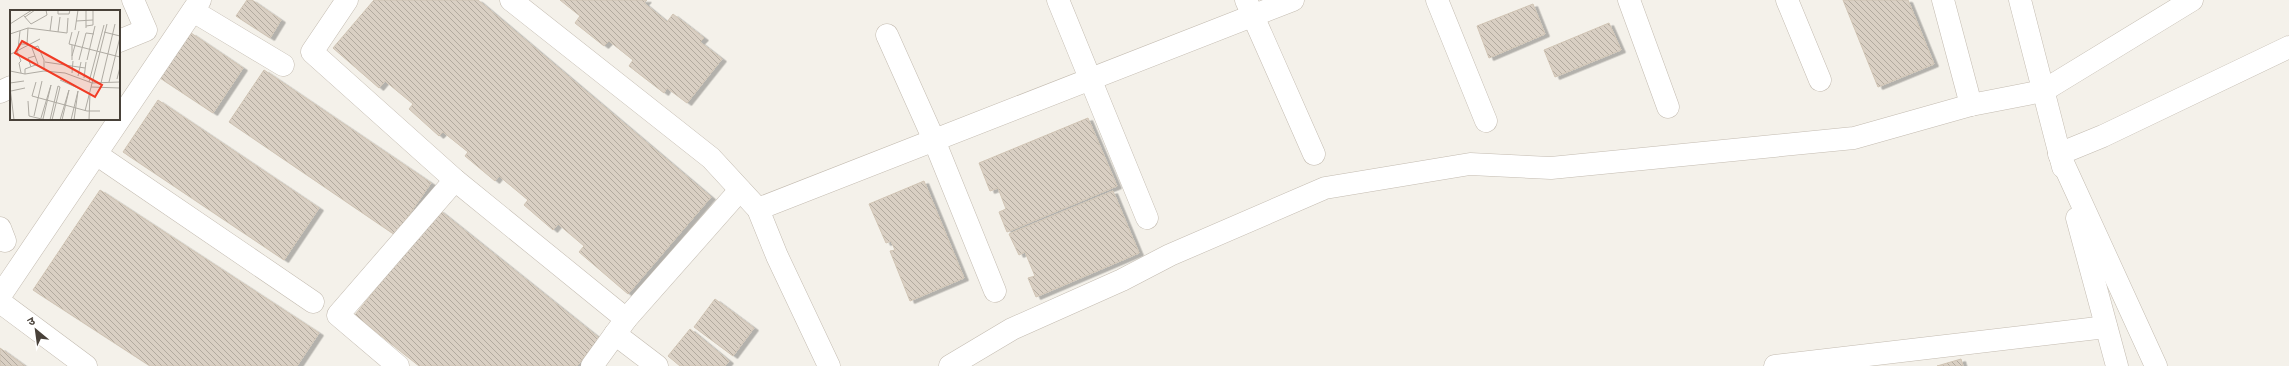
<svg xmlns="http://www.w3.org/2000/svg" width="2289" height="366" font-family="'Golos Text','Noto Sans Devanagari',sans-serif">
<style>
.building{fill:url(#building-back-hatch);stroke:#d0c4b4;filter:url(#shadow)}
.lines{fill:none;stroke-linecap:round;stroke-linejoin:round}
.street-casing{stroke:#c3bbb0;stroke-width:23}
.street{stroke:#fff;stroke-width:22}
.inset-road{fill:none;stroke:#afaba3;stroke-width:1}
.view{fill:#f13b25;fill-opacity:0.15;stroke:#f13b25;stroke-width:2}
.inset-edge{fill:none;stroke:#484139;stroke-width:2}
</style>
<defs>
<pattern id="building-back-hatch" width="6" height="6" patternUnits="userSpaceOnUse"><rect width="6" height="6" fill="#d9cfc3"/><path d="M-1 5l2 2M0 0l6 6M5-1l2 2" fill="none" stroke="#b2aa9f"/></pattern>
<filter id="shadow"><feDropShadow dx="4.5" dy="2.5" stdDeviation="0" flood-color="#0004"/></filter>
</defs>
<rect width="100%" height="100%" fill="#f4f1ea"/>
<g class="building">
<path d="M247 0H252L281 20 270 38 236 16Z"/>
<path d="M374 0H478L711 197 628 294 579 252 584 246 558 224 553 230 524 205 528 200 499 176 495 181 465 156 468 152 443 132 439 136 409 109 413 104 385 81 379 88 333 48Z"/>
<path d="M560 0H647L644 3 667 22 673 14 704 38 700 42 722 59 687 103 667 88 664 93 629 66 633 60 609 41 604 46 575 23 580 16Z"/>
<path d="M1843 0H1908L1934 64 1878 87Z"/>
<path d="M1533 4 1545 34 1489 58 1477 26Z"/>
<path d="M1609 23 1621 50 1555 77 1544 50Z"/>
<path d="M191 33 243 68 213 113 160 78Z"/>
<path d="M264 70 431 183 395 235 229 122Z"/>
<path d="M158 100 319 208 284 260 123 152Z"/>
<path d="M1088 118 1117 186 1007 232 999 212 1006 209 998 188 990 191 979 163Z"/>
<path d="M924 181 964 278 910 301 890 251 895 250 891 241 886 243 869 204Z"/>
<path d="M100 190 319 333 297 366H150L33 290Z"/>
<path d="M1113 191 1139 253 1036 297 1028 278 1035 276 1025 252 1019 255 1009 234Z"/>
<path d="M439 210 599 338 577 366H419L355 315Z"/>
<path d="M715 299 754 328 733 356 694 327Z"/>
<path d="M690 329 729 361 725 366H680L668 356Z"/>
<path d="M0 348 25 366H0Z"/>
<path d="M1961 359 1963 366H1937Z"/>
</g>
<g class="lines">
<g class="street-casing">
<g id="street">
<path d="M347 0 312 52 455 180 626 319 592 366"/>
<path d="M511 0 711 158 758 209 777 256 829 366"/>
<path d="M1058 0 1147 218"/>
<path d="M1246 0 1314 154"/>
<path d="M1437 0 1486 121"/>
<path d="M1629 0 1668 107"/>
<path d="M1787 0 1820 80"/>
<path d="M1943 0 1971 105"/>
<path d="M2020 0 2063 167"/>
<path d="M193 11 283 65"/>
<path d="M887 35 934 140 995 291"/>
<path d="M119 41 146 30 133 0"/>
<path d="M0 92 11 87"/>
<path d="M96 154 313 302"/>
<path d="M758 209 1293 0"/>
<path d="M2077 218 2117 366"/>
<path d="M0 228 5 241"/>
<path d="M0 296 200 0"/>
<path d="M0 302 86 366"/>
<path d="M626 319 740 190"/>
<path d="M615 334 657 366"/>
<path d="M398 366 338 315 455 180"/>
<path d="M950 366 1012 329 1122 280 1170 255 1325 188 1470 164 1551 168 1854 138 1971 105 2043 91 2192 0"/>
<path d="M1775 366 2106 327"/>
<path d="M2156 366 2059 154 2103 136 2289 47"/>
</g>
</g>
<use href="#street" class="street"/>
</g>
<g transform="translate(10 10)">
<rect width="110" height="110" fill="#f4f1ea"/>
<path class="inset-road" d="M48 0V4H59L60 0M76 0V18M14 6 21 14 37 5 36 0M15 7 25 0M66 11 83 10M0 14 22 0M76 16 83 15V0M65 20 68 0M40 21 42 6M48 22 50 7M62 22 59 34 110 47M94 22 110 26M0 24 18 18 57 23 58 8M9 34H17L18 18M62 35V50M8 39 10 21M7 41 11 51 9 53 11 63M1 44 30 29M62 46 69 21M69 50 76 23 84 24M77 50 85 16M35 52 75 58M21 57 18 48 25 46M0 61 15 64 34 61 55 63 82 73 110 72M62 63 63 51M15 64V59L28 54 22 38 28 36 34 50V60M68 66 71 52M74 68 76 52M107 69 110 57M50 70 79 83M26 72 22 86 77 101H90M79 72 94 15M99 72 110 27M0 73 14 71M91 73 105 14M0 77 4 110M81 77 110 78M1 81 15 78M18 91 19 106 36 110M75 101 97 14M24 106 32 71M31 108 41 75M33 109 41 75M40 110 48 76 50 77M42 110 50 77M50 110 59 80M52 110 59 80M61 110 68 81M64 110 68 81M79 110 80 83"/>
<path class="view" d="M12 31 92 75 85 87 5 43Z"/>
<rect width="110" height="110" class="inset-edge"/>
</g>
<g transform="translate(36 330) rotate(331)" stroke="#ffffff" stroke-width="3" paint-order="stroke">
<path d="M0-3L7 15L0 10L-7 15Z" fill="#484139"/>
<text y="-6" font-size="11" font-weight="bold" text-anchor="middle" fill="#484139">उ</text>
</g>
</svg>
